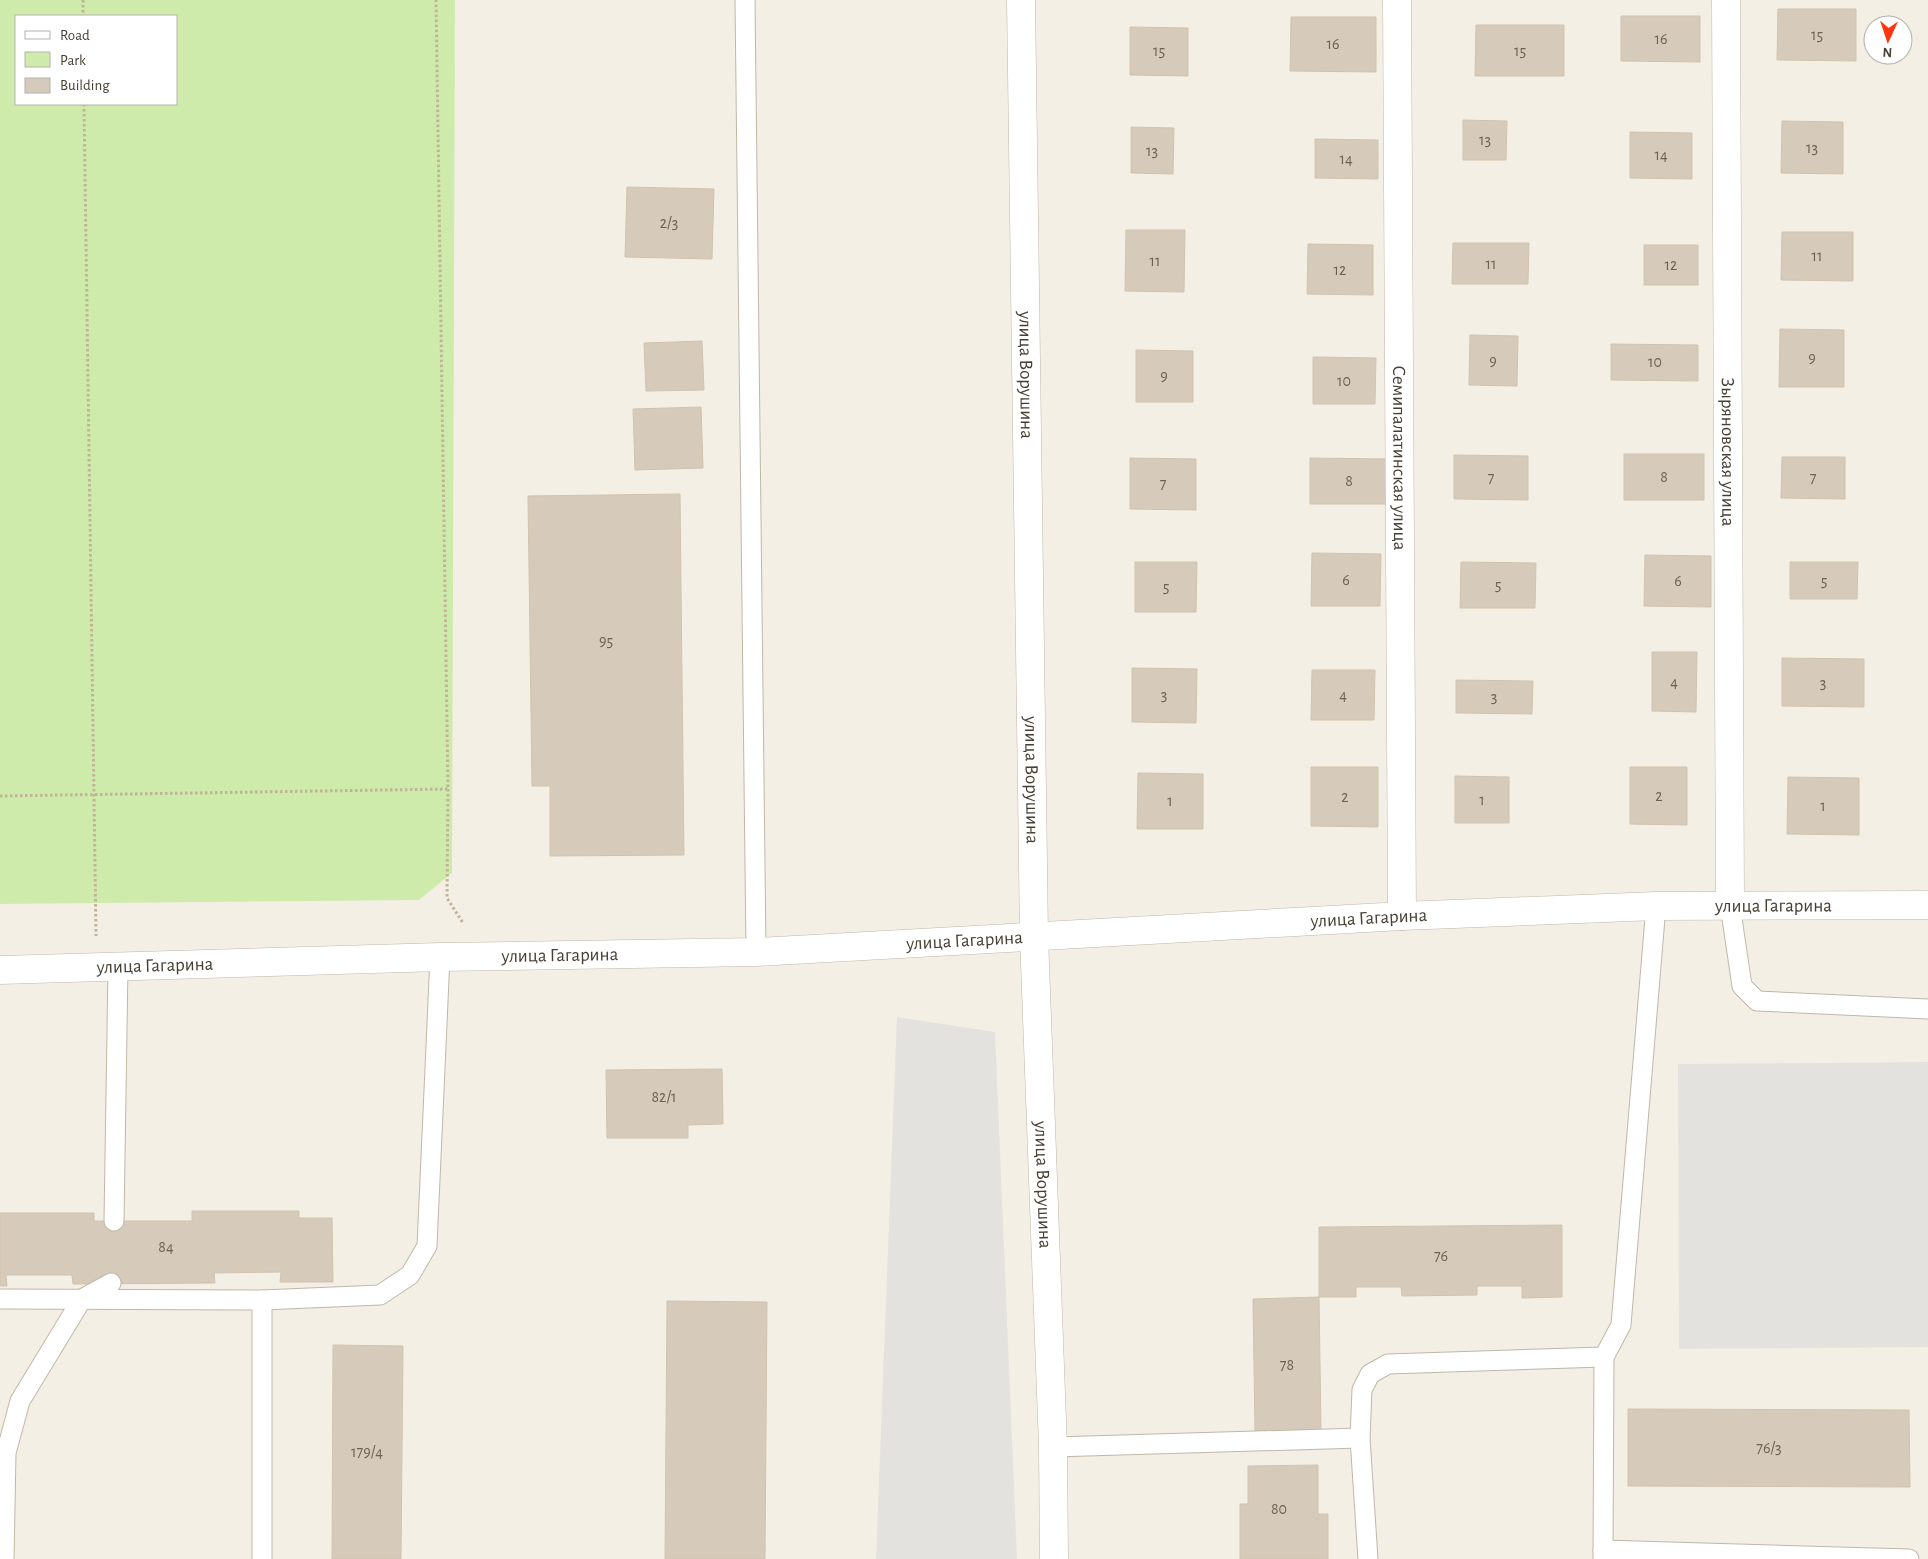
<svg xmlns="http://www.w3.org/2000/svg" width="1928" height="1559" font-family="'Alegreya Sans',sans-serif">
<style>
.green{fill:#ceebab;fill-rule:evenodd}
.parking{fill:#e4e2de}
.building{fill:#d6cbba;stroke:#d1c3ad}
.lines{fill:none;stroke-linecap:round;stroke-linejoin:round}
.service-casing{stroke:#c0b7a7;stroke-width:21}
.minor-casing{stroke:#c0b7a7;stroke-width:29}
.tertiary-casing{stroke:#c0b7a7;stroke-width:29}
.path{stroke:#c2b398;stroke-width:3;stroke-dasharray:2.5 2.5;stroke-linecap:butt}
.service{stroke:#fff;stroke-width:19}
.minor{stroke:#fff;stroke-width:28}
.tertiary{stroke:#fff;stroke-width:28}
.labels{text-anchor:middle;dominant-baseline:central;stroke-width:4;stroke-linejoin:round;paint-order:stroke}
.number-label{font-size:16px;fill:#6b6256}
.street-label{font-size:19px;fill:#473f34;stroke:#fff}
</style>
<rect width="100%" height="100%" fill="#f4efe5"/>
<path class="green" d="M0 0H455L452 873 419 900 0 904ZM16 16H176V104H16Z"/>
<g class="parking">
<path d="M897 1017 995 1032 1017 1559H876Z"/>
<path d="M1928 1062V1347L1679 1349 1678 1064Z"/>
</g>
<g class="building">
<path d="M1778 9H1856V61L1777 60Z"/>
<path d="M1621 16H1700V62L1621 61Z"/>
<path d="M1291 17H1376V72L1290 71Z"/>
<path d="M1476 25H1564V76H1475Z"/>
<path d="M1130 27 1188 28V76L1130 75Z"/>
<path d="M1463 120 1507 121 1506 160H1463Z"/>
<path d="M1782 121 1843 122V174L1781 173Z"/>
<path d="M1131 127 1174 128 1173 174 1131 173Z"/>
<path d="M1630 132 1692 133V179L1630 178Z"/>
<path d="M1315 139 1378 140V179L1315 178Z"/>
<path d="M627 187 714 189 712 259 625 257Z"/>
<path d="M1126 230H1185L1184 292 1125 291Z"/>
<path d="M1782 232H1853V281L1781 280Z"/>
<path d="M1453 243H1529L1528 284H1452Z"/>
<path d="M1308 244 1373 245V295L1307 294Z"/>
<rect x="1644" y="245" width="54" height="40"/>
<path d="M1780 329 1844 330V387H1779Z"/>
<path d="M1470 335 1518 336 1517 386 1469 385Z"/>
<path d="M702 341 704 390 646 391 644 343Z"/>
<path d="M1611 344 1698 345V381L1611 380Z"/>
<path d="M1136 350 1193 351V402H1136Z"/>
<path d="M1313 357 1376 358 1375 404H1313Z"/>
<path d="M701 407 703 468 635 470 633 409Z"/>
<rect x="1624" y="454" width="80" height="46"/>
<path d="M1454 455 1528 456V500L1454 499Z"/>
<path d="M1782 457H1845V499L1781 498Z"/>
<path d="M1130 458 1196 459V510L1130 509Z"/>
<path d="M1310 458 1389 459V504H1310Z"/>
<path d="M680 494 684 855 550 856V786H532L528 496Z"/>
<path d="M1312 553 1381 554 1380 606H1311Z"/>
<path d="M1645 555 1711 556V607L1644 606Z"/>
<path d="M1135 562H1197L1196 612H1135Z"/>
<path d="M1461 562 1536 563 1535 608H1460Z"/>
<path d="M1790 562H1858L1857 599H1790Z"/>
<path d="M1652 652H1697L1696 712 1652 711Z"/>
<path d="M1782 658 1864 659V707L1782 706Z"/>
<path d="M1132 668 1197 669 1196 723 1132 722Z"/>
<path d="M1312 670H1375L1374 720H1311Z"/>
<path d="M1456 680 1533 681 1532 714 1456 713Z"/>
<path d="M1311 767H1378V827L1311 826Z"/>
<path d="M1630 767H1687V825L1630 824Z"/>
<path d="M1138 773 1203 774V829H1137Z"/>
<path d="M1455 776 1509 777V823H1455Z"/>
<path d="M1788 777 1859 778V835L1787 834Z"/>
<path d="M722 1069 723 1124 688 1125V1138H607L606 1070Z"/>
<path d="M192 1211H299V1218H332L333 1282H280L281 1272 214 1273 215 1283 73 1284 72 1275H6L7 1286H0V1213H94V1221H192Z"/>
<path d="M1562 1225V1297L1522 1298V1286H1477V1295L1402 1296 1401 1287H1356V1297H1319V1227Z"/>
<path d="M1319 1297 1321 1431 1255 1432 1253 1299Z"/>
<path d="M667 1301 767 1302 765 1559H665Z"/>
<path d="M333 1345 403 1346 401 1559H332Z"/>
<path d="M1628 1409 1909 1410 1910 1487 1628 1486Z"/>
<path d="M1318 1465V1514H1328V1559H1240V1504H1248V1466Z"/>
</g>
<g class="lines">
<g class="service-casing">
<g id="service">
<path d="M745 0 756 952"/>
<path d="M1730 905 1742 986 1757 1001 1928 1009"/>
<path d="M114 1221 118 967"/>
<path d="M0 1299 262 1300 380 1295 410 1275 427 1246 440 957"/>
<path d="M1053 1447 1360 1438"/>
<path d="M1603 1550 1909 1559"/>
<path d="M4 1559 6 1453 20 1401 82 1299 111 1283"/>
<path d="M262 1559V1300"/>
<path d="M1368 1559 1360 1438 1362 1390 1370 1374 1388 1364 1604 1357"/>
<path d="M1603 1559 1604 1357 1621 1325 1656 906"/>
</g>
</g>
<g class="minor-casing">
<g id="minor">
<path id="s1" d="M1397 0 1402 916"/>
<path id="s2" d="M1726 0 1730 905"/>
</g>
</g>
<g class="tertiary-casing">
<g id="tertiary">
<path id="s3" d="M1021 0 1034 937 1053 1447 1054 1559"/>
<path id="s4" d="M0 970 440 957 756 952 1402 916 1656 906 1928 905"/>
</g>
</g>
<g class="path">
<path d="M83 0V16"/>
<path d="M84 104 96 936"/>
<path d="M448 789 447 898 463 923"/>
<path d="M0 796 448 789 436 0"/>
</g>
<use href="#service" class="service"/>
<use href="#minor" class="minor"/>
<use href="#tertiary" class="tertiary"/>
</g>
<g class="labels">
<g class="number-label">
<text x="1817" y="35">15</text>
<text x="1661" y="39">16</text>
<text x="1333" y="44">16</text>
<text x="1159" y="51">15</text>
<text x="1520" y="51">15</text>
<text x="1485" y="140">13</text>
<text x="1812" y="148">13</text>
<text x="1152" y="151">13</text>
<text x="1661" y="155">14</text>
<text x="1346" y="159">14</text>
<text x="669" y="223">2/3</text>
<text x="1817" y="256">11</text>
<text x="1155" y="261">11</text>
<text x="1491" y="264">11</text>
<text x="1671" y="265">12</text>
<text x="1340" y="270">12</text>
<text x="1812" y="358">9</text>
<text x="1493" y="361">9</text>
<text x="1655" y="362">10</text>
<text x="1164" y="376">9</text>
<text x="1344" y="381">10</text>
<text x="1664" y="477">8</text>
<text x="1491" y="478">7</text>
<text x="1813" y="478">7</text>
<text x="1349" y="481">8</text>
<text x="1163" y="484">7</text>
<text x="1346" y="580">6</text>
<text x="1678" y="581">6</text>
<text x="1824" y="581">5</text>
<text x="1498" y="585">5</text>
<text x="1166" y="587">5</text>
<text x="606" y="641">95</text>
<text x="1674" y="682">4</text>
<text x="1823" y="683">3</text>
<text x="1164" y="695">3</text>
<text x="1343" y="695">4</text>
<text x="1494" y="697">3</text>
<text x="1659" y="796">2</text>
<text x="1345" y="797">2</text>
<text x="1482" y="800">1</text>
<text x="1170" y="801">1</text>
<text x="1823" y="806">1</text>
<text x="664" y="1097">82/1</text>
<text x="166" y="1247">84</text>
<text x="1441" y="1256">76</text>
<text x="1287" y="1365">78</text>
<text x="1769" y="1448">76/3</text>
<text x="367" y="1452">179/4</text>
<text x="1279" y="1509">80</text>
</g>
<g class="street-label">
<text stroke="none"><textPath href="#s3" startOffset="375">улица Ворушина</textPath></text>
<text stroke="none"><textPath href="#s2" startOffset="452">Зыряновская улица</textPath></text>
<text stroke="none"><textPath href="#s1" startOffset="458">Семипалатинская улица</textPath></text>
<text stroke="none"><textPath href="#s3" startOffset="780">улица Ворушина</textPath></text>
<text stroke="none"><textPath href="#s4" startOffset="1775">улица Гагарина</textPath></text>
<text stroke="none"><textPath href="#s4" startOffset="1370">улица Гагарина</textPath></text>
<text stroke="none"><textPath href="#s4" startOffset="965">улица Гагарина</textPath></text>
<text stroke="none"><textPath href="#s4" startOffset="560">улица Гагарина</textPath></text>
<text stroke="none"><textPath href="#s4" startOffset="155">улица Гагарина</textPath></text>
<text stroke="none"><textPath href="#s3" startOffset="1185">улица Ворушина</textPath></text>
</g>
</g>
<rect x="15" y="15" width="162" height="90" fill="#ffffff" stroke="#b5b2ae"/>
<rect x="25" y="31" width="25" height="8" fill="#ffffff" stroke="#b5b2ae"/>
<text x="60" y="40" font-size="15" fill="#473f34">Road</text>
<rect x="25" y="52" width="25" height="15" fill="#ceebab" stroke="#b5b2ae"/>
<text x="60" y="65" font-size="15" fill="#473f34">Park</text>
<rect x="25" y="78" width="25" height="15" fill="#d6cbba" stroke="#b5b2ae"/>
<text x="60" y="90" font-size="15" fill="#473f34">Building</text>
<g transform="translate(1888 40) rotate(183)"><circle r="24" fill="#ffffff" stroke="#b5b2ae"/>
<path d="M0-4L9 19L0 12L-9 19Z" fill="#ff3411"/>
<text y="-8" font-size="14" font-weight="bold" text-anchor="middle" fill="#473f34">N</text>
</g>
</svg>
